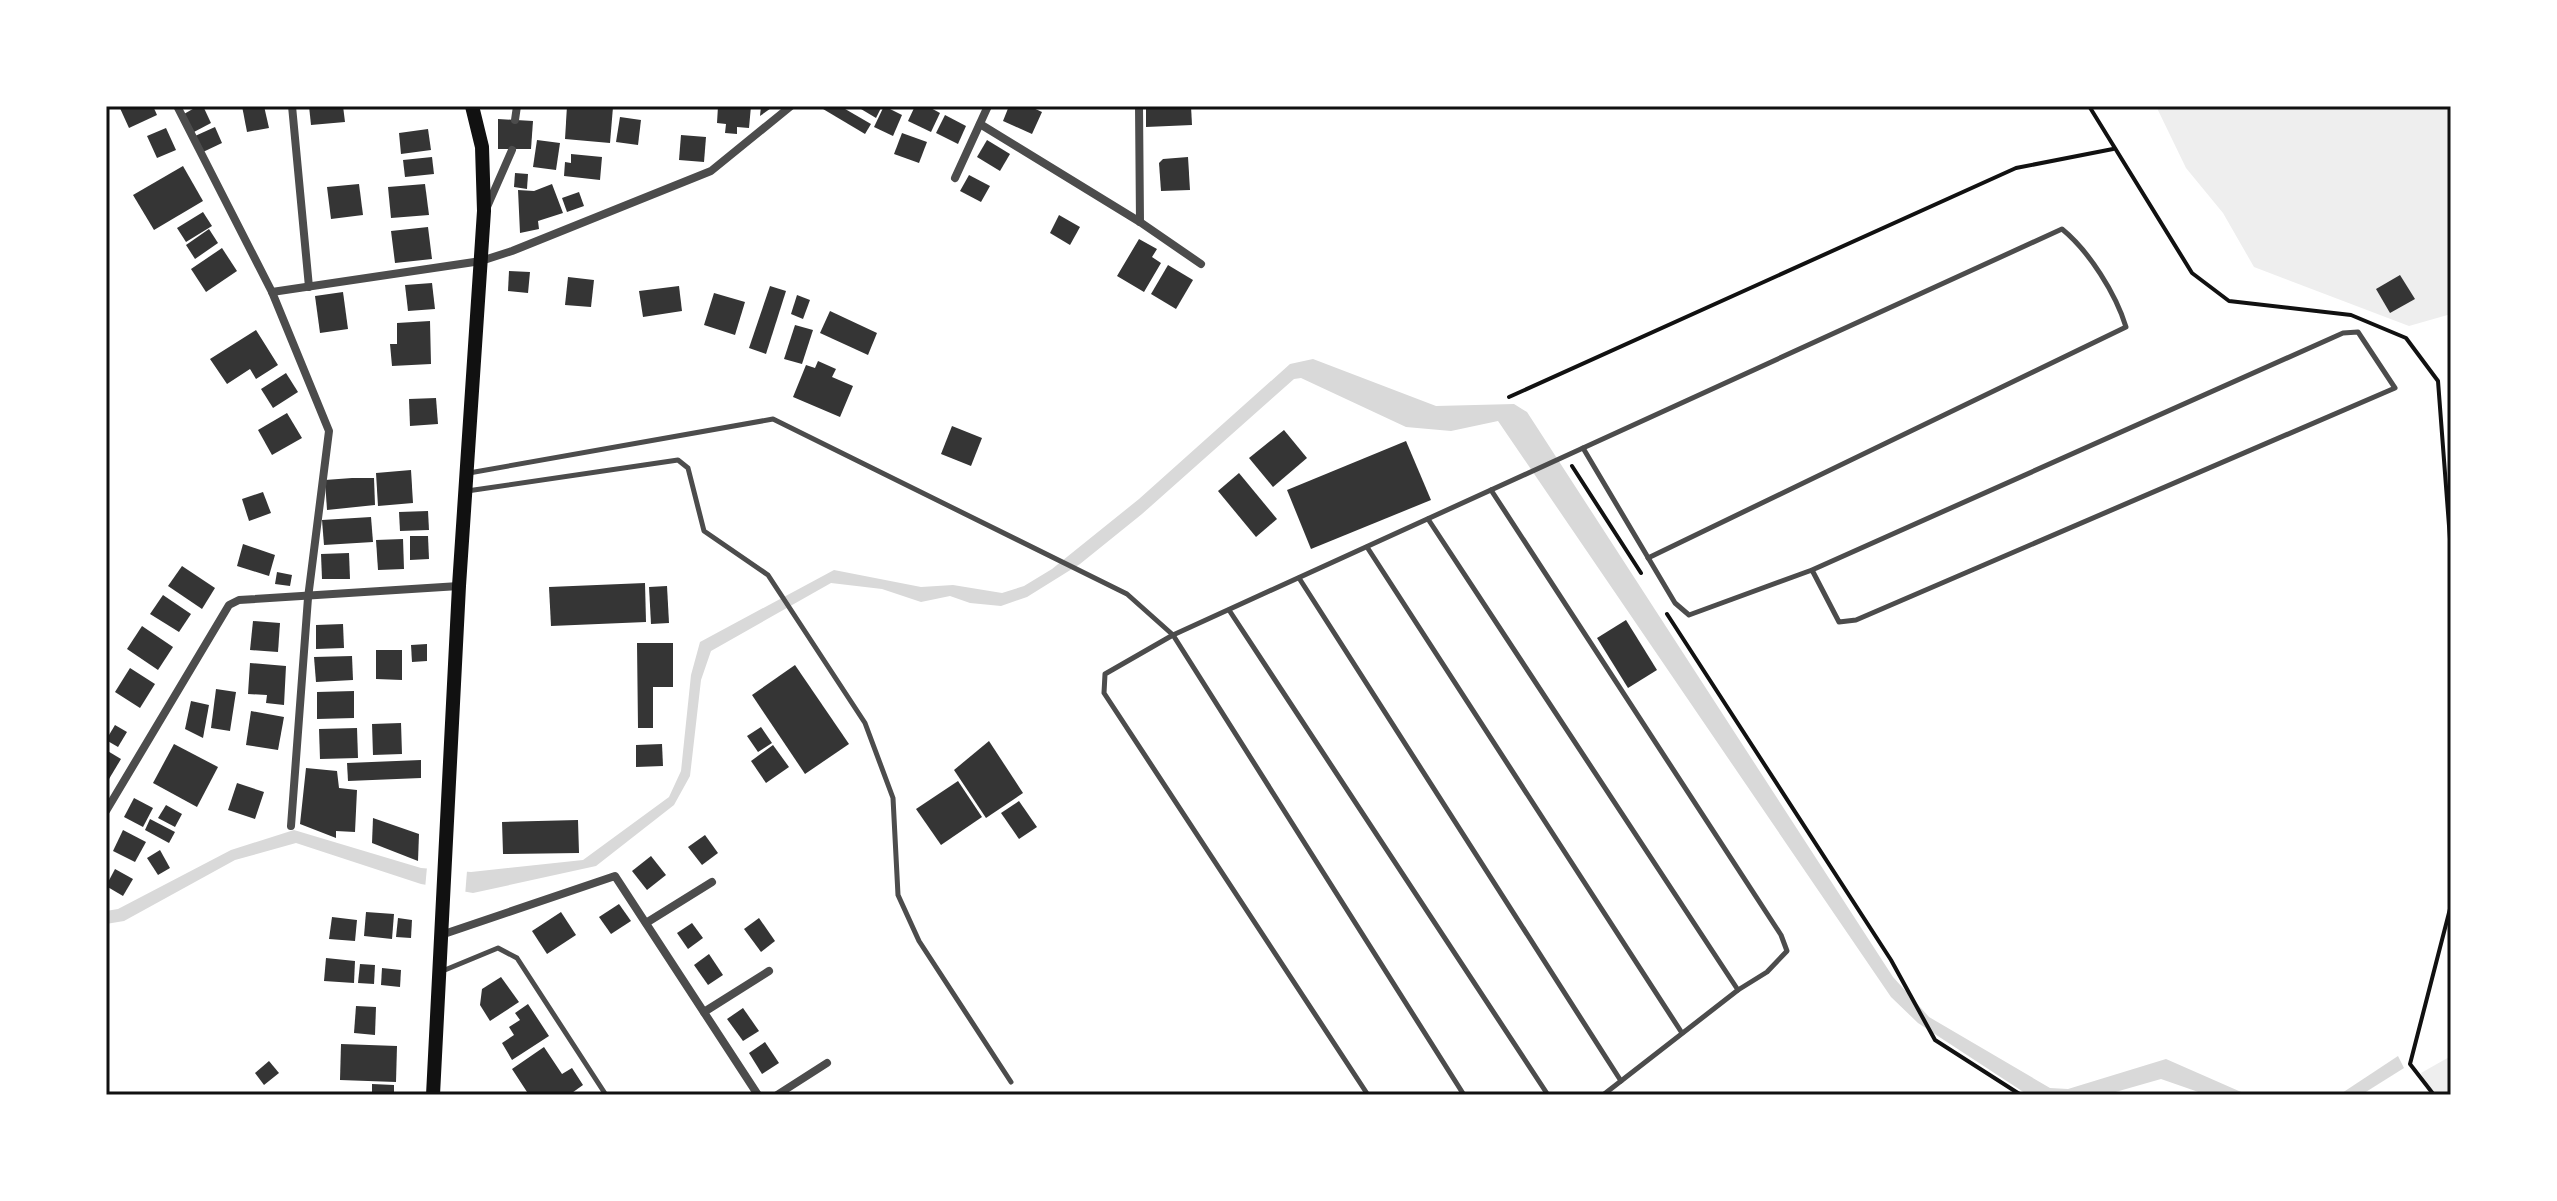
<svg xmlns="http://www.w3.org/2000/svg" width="2557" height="1201" font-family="'Asap Condensed',sans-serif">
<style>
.green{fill:#eee}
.water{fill:#d9d9d9}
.pier{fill:#fff}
.building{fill:#353535}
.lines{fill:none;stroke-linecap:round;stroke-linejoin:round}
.path{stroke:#111;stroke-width:4}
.service{stroke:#4c4c4c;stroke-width:5}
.minor{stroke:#4c4c4c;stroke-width:8}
.primary{stroke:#111;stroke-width:14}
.neatline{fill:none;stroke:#111;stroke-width:3}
</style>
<rect width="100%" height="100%" fill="#fff"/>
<g class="green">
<path d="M2156 106H2451V314L2409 326 2254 267 2223 213 2186 168Z"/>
<path d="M2451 1056V1095H2429L2421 1073Z"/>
</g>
<g class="water">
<path d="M1313 359 1436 406 1514 404 1527 412 1893 977 1929 1017 2050 1088 2068 1089 2166 1059 2248 1095H2207L2161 1079 2105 1095H2028L1918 1023 1891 997 1498 421 1451 431 1406 427 1301 378 1294 379 1142 514 1080 564 1027 597 1001 606 970 603 950 596 921 602 882 589 831 583 711 651 701 680 690 776 674 805 596 866 473 893 421 884 296 843 235 860 124 921 106 924V911L118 909 231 850 294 830 421 868 471 872 583 860 669 797 681 771 691 675 700 642 834 570 921 587 953 585 1002 593 1024 586 1052 569 1139 499 1290 364Z"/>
<path d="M2398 1056 2404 1068 2361 1095H2339Z"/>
</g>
<path class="pier" d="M427 867 467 871 465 896 425 889Z"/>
<g class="building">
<path d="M119 106H153L157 115 129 128Z"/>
<path d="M198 106H203L211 123 194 132 184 114Z"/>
<path d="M242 106H264L269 128 247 132Z"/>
<path d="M309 106H343L345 122 311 125Z"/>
<path d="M567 106 613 107 610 143 565 139Z"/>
<path d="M718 106H751L749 128 737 127V134L725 133 726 124 717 123Z"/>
<path d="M761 106H774L760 116Z"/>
<path d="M818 106H840L871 124 865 134Z"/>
<path d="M856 106H878L881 108 876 118Z"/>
<path d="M884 106 902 115 893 136 874 127Z"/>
<path d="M915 106H927L940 113 931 132 908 121Z"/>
<path d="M1009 106H1029L1042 112 1032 134 1003 121Z"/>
<path d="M1146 106H1191L1192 125 1146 127Z"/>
<path d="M945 115 966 126 958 144 936 133Z"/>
<path d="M620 117 641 120 638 145 616 142Z"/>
<path d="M498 119 533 121 531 149H498Z"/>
<path d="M215 127 222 143 203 152 195 136Z"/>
<path d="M166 128 176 150 157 158 147 136Z"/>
<path d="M428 129 431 150 401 154 399 133Z"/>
<path d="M902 133 927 142 919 163 894 154Z"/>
<path d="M681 135 706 137 704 162 679 160Z"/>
<path d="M537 140 560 143 556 170 533 167Z"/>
<path d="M987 140 1010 154 1000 171 977 157Z"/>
<path d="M571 154 602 157 600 180 564 176 565 162 571 163Z"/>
<path d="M432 157 434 174 405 177 403 160Z"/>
<path d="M1188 157 1190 190 1161 191 1159 163 1163 159Z"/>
<path d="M183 166 203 201 154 230 133 195Z"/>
<path d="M515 173 528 174 527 189 514 187Z"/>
<path d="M969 175 990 186 981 202 960 191Z"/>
<path d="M359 184 363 215 331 219 327 187Z"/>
<path d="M425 184 429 215 391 218 388 187Z"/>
<path d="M552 184 563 213 538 221 539 229 520 233 518 190 534 191Z"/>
<path d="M579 192 584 206 567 212 562 198Z"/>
<path d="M203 212 212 226 186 242 177 228Z"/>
<path d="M1059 215 1080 227 1070 245 1050 233Z"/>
<path d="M428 227 432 259 395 263 391 231Z"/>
<path d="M209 229 218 243 195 259 186 245Z"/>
<path d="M1139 239 1157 249 1152 257 1161 263 1144 292 1117 276Z"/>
<path d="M222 248 237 271 206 292 191 269Z"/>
<path d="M1168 265 1193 280 1176 309 1151 294Z"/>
<path d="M509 271 530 272 528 293 508 291Z"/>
<path d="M2400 275 2415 299 2390 313 2376 289Z"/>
<path d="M568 277 594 280 591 307 565 305Z"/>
<path d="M432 283 435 309 408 311 405 285Z"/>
<path d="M679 286 682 311 643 317 639 291Z"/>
<path d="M770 286 786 291 766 354 749 348Z"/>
<path d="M343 292 348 329 320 333 315 296Z"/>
<path d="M714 293 745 302 735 335 704 325Z"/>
<path d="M797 295 810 300 803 319 791 314Z"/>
<path d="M830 311 877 333 868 355 820 333Z"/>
<path d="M430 321 431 364 392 366 390 344H397V323Z"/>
<path d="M795 325 813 330 802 364 784 359Z"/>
<path d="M256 330 278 365 256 379 250 369 227 384 210 359Z"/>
<path d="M818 361 836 369 832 377 853 386 840 417 793 397 806 365 815 368Z"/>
<path d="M286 373 298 392 273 408 261 389Z"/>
<path d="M436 398 438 424 410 426 409 399Z"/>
<path d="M287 413 302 438 272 455 258 430Z"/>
<path d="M952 426 982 438 971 466 941 454Z"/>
<path d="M1284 430 1307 458 1273 487 1249 458Z"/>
<path d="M1406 441 1431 500 1311 549 1287 490Z"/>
<path d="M411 470 413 503 378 506 376 473Z"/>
<path d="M1239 473 1277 519 1256 537 1218 491Z"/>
<path d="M352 478H374L375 505 327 510 325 480Z"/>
<path d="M263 492 271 513 249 521 242 499Z"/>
<path d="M428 511 429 530 400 531 399 512Z"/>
<path d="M371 517 373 542 324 545 322 520Z"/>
<path d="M410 536H428L429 559 410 560Z"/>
<path d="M403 539 404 569 378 570 376 540Z"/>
<path d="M243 544 275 555 269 576 237 566Z"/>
<path d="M349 553 350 579H322L321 554Z"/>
<path d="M182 566 215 588 202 609 168 586Z"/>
<path d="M277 572 292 575 290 586 275 584Z"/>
<path d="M645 583 646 622 551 626 549 587Z"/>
<path d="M667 586 669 623 651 624 649 587Z"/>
<path d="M163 595 191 614 179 632 150 614Z"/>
<path d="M1626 620 1657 670 1628 688 1597 638Z"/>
<path d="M253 621 280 623 278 652 250 650Z"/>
<path d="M343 624 344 648 316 649V625Z"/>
<path d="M142 626 173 647 158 670 127 649Z"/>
<path d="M637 643H673V687H653V728H638Z"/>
<path d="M427 644V661L412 662 411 645Z"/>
<path d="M376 650H402V680L376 679Z"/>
<path d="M352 656 353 680 316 682 314 657Z"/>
<path d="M250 663 286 666 284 705 266 703 267 695 248 694Z"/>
<path d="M795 665 849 744 805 774 752 695Z"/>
<path d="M130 668 155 684 140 708 115 692Z"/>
<path d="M216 689 236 692 230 731 211 728Z"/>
<path d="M354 691V718L317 719V692Z"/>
<path d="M191 701 209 705 203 738 185 729Z"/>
<path d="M251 711 284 717 278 750 246 745Z"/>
<path d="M401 723 402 754 373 755 372 724Z"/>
<path d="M115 725 127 732 118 747 106 740Z"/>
<path d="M761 727 772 743 758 752 747 736Z"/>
<path d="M357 728 358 758 320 759 319 729Z"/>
<path d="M989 741 1023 793 986 818 954 770Z"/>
<path d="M174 744 218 767 197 807 153 783Z"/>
<path d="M662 744 663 766 636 767V745Z"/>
<path d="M773 745 789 767 766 783 751 761Z"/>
<path d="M106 750 121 759 106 784Z"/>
<path d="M421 760V778L348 781 347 763Z"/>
<path d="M306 768 337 771 339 788 357 790 355 832 336 831V838L300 824Z"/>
<path d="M958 781 982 817 941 845 916 809Z"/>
<path d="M237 783 264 792 255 819 228 810Z"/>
<path d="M134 798 153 808 143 827 124 817Z"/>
<path d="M1019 801 1037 827 1019 839 1001 813Z"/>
<path d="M166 805 182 814 175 827 158 818Z"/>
<path d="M373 818 419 834 418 861 372 843Z"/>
<path d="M150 819 175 832 169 843 145 830Z"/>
<path d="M578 820 579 853 503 854 502 822Z"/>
<path d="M123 830 146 842 135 862 113 851Z"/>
<path d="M705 835 718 853 702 865 688 847Z"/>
<path d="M160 850 170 868 158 875 147 858Z"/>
<path d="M651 856 666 875 647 890 632 871Z"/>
<path d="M115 869 133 879 123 896 106 886Z"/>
<path d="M619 904 631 921 611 934 599 917Z"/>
<path d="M366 912 394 914 392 939 364 936Z"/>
<path d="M561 912 576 935 547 954 532 931Z"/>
<path d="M332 917 357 920 355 941 329 939Z"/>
<path d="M398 918 412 920 411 938 396 937Z"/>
<path d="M759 918 775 941 761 952 744 929Z"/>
<path d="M692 923 703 938 688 949 677 933Z"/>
<path d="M709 954 723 975 708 985 694 965Z"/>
<path d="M326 958 355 961 354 983 324 981Z"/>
<path d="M360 964 375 965 374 984 358 983Z"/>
<path d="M382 968 401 970 400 987 381 985Z"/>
<path d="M501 977 519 1002 490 1021 480 1005 482 989Z"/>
<path d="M528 1004 549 1036 512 1060 502 1043 514 1035 509 1027 520 1020 515 1013Z"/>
<path d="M356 1006 376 1007 375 1035 354 1033Z"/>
<path d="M743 1008 759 1031 743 1041 727 1019Z"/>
<path d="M765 1042 779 1063 762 1074 749 1053Z"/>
<path d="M341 1044 397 1046 396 1082 340 1080Z"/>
<path d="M544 1047 562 1074 572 1068 583 1085 569 1095H529L512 1069Z"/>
<path d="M269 1061 279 1073 264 1085 255 1073Z"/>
<path d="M372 1084 394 1085V1095H372Z"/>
</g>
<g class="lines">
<g class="path">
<path d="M2089 106 2192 273 2229 301 2351 315 2406 338 2438 381 2451 552"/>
<path d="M1509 397 2016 168 2113 149"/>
<path d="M1572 466 1641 573"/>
<path d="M1667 614 1891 960 1935 1040 2021 1095"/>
<path d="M2434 1095 2410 1064 2451 905"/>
</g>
<g class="service">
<path d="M1583 448 2062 229C2089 251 2116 294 2126 327L1648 558"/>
<path d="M469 473 773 419 1127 594 1173 635 1583 448 1675 603 1689 615 1812 570 2343 333 2358 332 2395 388 1856 620 1839 622 1812 570"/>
<path d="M1491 490 1781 935 1787 951 1767 972 1738 990"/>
<path d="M467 491 678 460 688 468 704 531 768 575 865 723 893 798 898 895 919 941 1011 1082"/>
<path d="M1428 519 1738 990 1603 1095"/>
<path d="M1367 547 1682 1033"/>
<path d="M1299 578 1621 1081"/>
<path d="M1229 610 1548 1095"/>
<path d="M440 972 498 948 517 958 606 1095"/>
<path d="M1368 1095 1104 693 1105 674 1173 635 1464 1095"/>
</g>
<g class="minor">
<path d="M177 106 272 292 329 431 308 598 291 826"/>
<path d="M292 106 309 287"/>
<path d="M1139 106 1140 222"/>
<path d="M515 120 517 106"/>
<path d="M980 124 1140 222 1201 264"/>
<path d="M955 178 988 106"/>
<path d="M487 207 512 150"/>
<path d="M272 292 481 261 512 251 711 171 791 106"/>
<path d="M106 811 229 605 239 600 459 586"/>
<path d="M646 923 712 882"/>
<path d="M441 935 615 876 758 1095"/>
<path d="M704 1012 769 971"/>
<path d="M777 1095 827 1063"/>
</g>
<path class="primary" d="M433 1095 459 586 484 211 482 147 472 106"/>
</g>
<rect width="2557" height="1201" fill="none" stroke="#ffffff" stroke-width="216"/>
<rect x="108" y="108" width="2341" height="985" class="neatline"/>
</svg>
